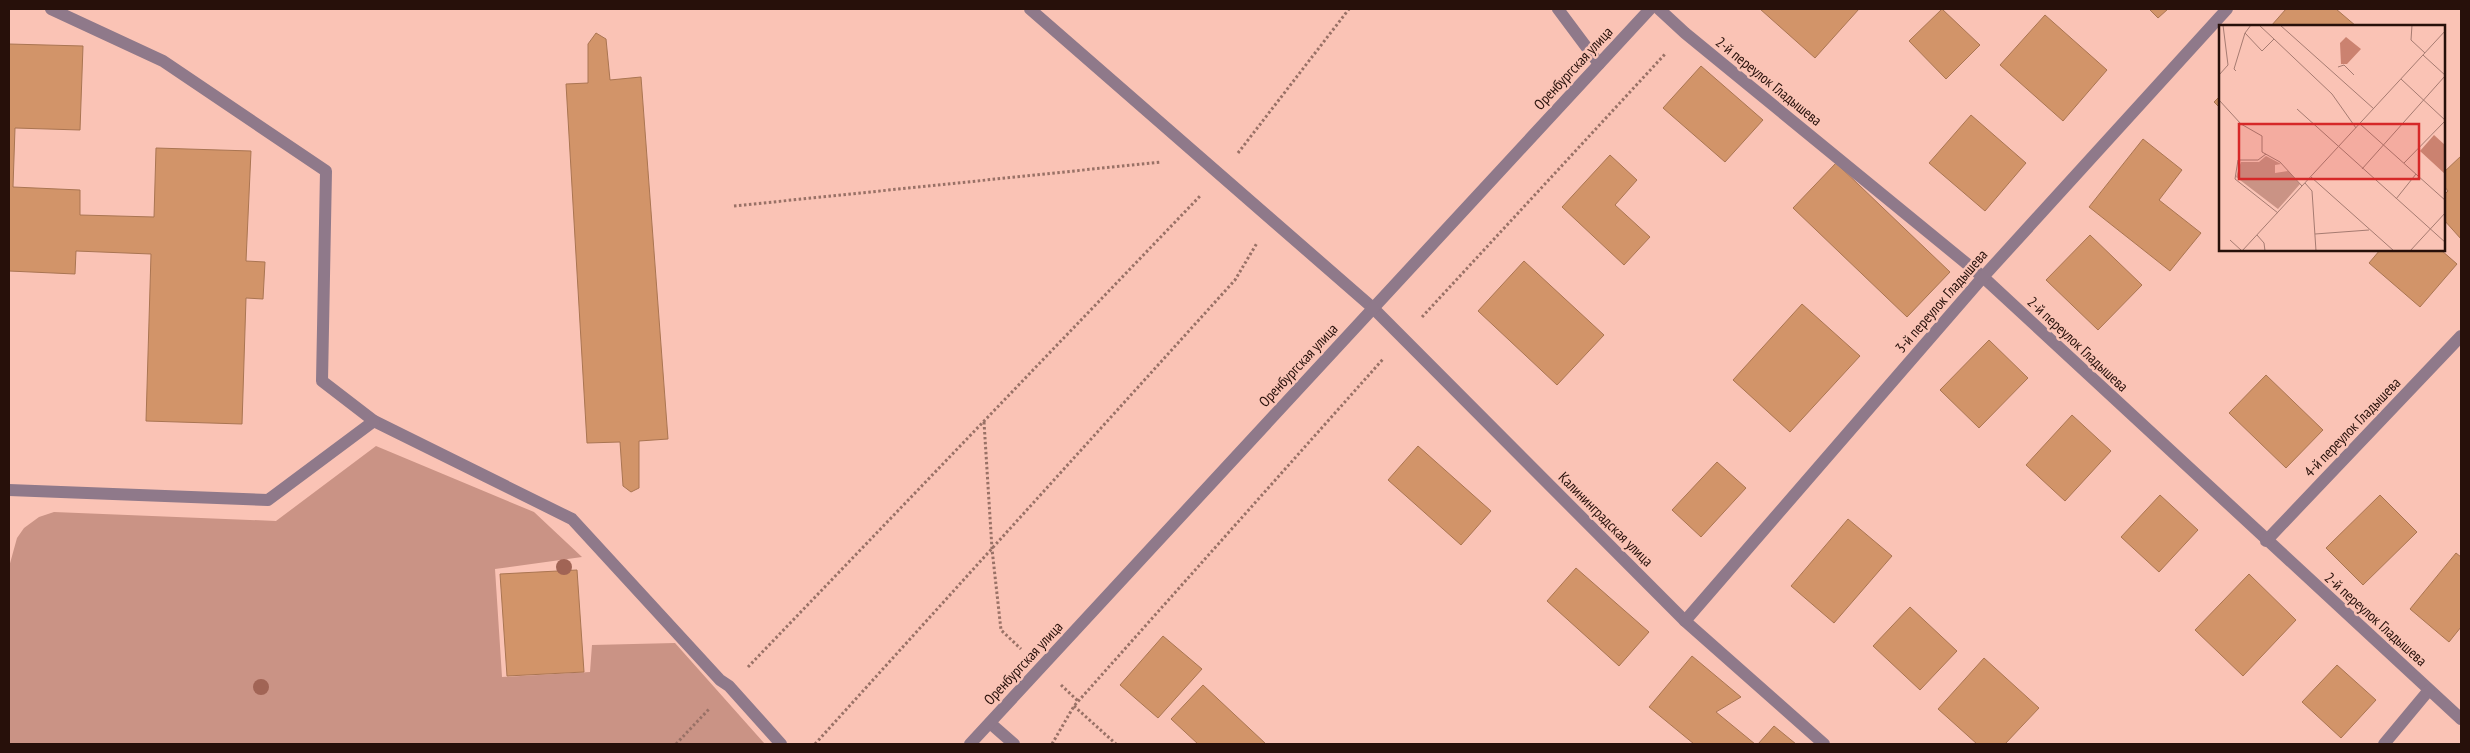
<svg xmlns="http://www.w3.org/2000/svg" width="2470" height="753" font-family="'PT Sans Narrow',sans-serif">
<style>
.green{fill:#ca9385}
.building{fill:#d29469;stroke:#aa7552}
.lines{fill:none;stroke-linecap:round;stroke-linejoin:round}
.path{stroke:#997166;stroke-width:3;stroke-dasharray:2.5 2.5;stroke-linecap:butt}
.minor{stroke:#8f798a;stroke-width:12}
.tree{fill:#a16455}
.labels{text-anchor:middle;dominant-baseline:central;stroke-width:5;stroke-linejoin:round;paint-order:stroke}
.street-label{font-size:15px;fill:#27100a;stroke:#fac3b5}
.inset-road{fill:none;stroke:#a67b71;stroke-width:1}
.view{fill:#d62828;fill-opacity:0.15;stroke:#d62828;stroke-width:2.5}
.inset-edge{fill:none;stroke:#27100a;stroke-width:2.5}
</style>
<rect width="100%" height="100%" fill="#fac3b5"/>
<path class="green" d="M376 446 534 512 582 557 495 569 502 677 590 672 592 645 675 643 765 744H9V567L17 538 24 528 39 517 54 512 276 521Z"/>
<g class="building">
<path d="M1760 9H1859L1815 58Z"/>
<path d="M1942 9 1980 45 1946 79 1909 41Z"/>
<path d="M2149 9H2168L2158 18Z"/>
<path d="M2286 9H2336L2356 26H2271Z"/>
<path d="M2045 15 2107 70 2063 121 2000 65Z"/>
<path d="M596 33 606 39 610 80 641 77 668 439 639 441V488L631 492 623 486 620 442 587 443 566 84 588 83V44Z"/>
<path d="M9 44 83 46 80 130 15 128 13 187 80 190V215L154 217 156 148 251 151 246 261 265 262 263 299 246 298 242 424 146 421 151 254 76 251 75 274 9 271Z"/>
<path d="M1701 66 1763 120 1725 162 1663 108Z"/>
<path d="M2220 96V108L2214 102Z"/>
<path d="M1971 115 2026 163 1985 211 1929 163Z"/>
<path d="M2143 139 2182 170 2159 200 2201 233 2170 271 2089 207Z"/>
<path d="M1610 155 1637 180 1615 205 1650 237 1624 265 1562 207Z"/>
<path d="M2461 156V239L2444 220V195L2448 191 2444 186V172Z"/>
<path d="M1836 163 1950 272 1907 317 1793 208Z"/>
<path d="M2090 235 2142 285 2098 330 2046 280Z"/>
<path d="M2380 250H2441L2457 264 2420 307 2369 263Z"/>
<path d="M1524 261 1604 335 1557 385 1478 311Z"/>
<path d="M1802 304 1860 356 1790 432 1733 380Z"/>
<path d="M1989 340 2028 378 1979 428 1940 390Z"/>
<path d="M2266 375 2323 430 2286 468 2229 413Z"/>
<path d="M2072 415 2111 451 2065 501 2026 465Z"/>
<path d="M1418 446 1491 511 1461 545 1388 480Z"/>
<path d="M1717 462 1746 488 1701 537 1672 510Z"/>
<path d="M2160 495 2198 530 2159 572 2121 537Z"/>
<path d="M2380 495 2417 532 2363 585 2326 548Z"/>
<path d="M1848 519 1892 556 1834 623 1791 586Z"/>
<path d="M2456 553 2461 557V627L2449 642 2410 609Z"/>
<path d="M1576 568 1649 632 1619 666 1547 601Z"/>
<path d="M577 570 584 672 507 676 500 574Z"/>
<path d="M2249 574 2296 620 2243 676 2195 630Z"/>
<path d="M1910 607 1957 651 1920 690 1873 646Z"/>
<path d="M1163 636 1202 669 1158 718 1120 685Z"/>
<path d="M1692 656 1741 697 1716 712 1755 744H1694L1649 707Z"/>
<path d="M1984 658 2039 708 2005 744H1977L1938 709Z"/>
<path d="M2337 665 2376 700 2341 738 2302 702Z"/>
<path d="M1203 685 1266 744H1198L1171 719Z"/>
<path d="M1774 726 1796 744H1758Z"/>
</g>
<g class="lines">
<g class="path">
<path d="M1238 153 1349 9"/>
<path d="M734 206 1161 162"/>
<path d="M1422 317 1666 53"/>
<path d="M984 422 992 549 1001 630 1021 649"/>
<path d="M748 667 1201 195"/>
<path d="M1061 685 1078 701"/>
<path d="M1074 706 1116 744"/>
<path d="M676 744 710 708"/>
<path d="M815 744 1235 280 1257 243"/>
<path d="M1052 744 1074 706 1384 358"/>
</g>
<g class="minor">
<path d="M51 9 163 61 326 171 322 381 374 421 572 519 720 680 729 686 781 744"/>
<path d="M1030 9 1373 308 1685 621 1824 744"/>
<path d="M1558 9 1599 64"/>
<path d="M1659 9 1685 33 1983 277 2461 719"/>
<path d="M9 490 268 500 374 421"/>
<path d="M2266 541 2461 336"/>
<path d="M1685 621 1983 277 2227 9"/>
<path d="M990 723 1014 744"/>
<path d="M970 744 1650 9"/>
<path d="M2384 744 2429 690"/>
</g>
</g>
<g class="tree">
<circle cx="564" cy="567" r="8"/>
<circle cx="261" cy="687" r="8"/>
</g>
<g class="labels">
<g class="street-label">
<text transform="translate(1573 68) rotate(-47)">Оренбургская улица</text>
<text transform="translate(1769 81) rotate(39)">2-й переулок Гладышева</text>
<text transform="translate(1941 301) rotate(-49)">3-й переулок Гладышева</text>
<text transform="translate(2078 344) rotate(43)">2-й переулок Гладышева</text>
<text transform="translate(1298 365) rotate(-47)">Оренбургская улица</text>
<text transform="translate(2352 427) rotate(-46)">4-й переулок Гладышева</text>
<text transform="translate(1606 519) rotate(45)">Калининградская улица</text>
<text transform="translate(2376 619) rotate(42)">2-й переулок Гладышева</text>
<text transform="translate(1023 663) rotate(-47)">Оренбургская улица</text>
</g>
</g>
<g transform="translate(2219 25)">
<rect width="226" height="226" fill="#fac3b5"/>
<path d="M47 131 62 139 56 140V148L69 146 81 159 59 184 17 152 22 137H40Z" fill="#ca9385"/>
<path d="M127 12 142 24 128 39H122L121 18ZM215 110 226 120V149L201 126Z" fill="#cb8270"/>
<path class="inset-road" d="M40 0 55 14M61 0 155 84M193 0 192 15 206 28M26 8 43 26 55 14 113 69 137 103M204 30 227 51M119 42 125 40 135 50M17 46 15 44 26 8 32 0M0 50 9 40 4 0M182 54 227 96M0 75 22 99 43 111V127L61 137 83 161M78 84 227 218M141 99 227 176M47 129 39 135H19L16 154 59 188M185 138 226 96M143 144 226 51M92 152 175 226M86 158 93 166 97 226M177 174 197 149M96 209 150 205M38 210 45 218 46 226M11 215 23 226M23 226 227 5M191 226 227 187"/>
<path class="view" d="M20 99H200V154H20Z"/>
<rect width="226" height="226" class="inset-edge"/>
</g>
<rect width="2470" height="753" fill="none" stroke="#27100a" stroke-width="20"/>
</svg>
